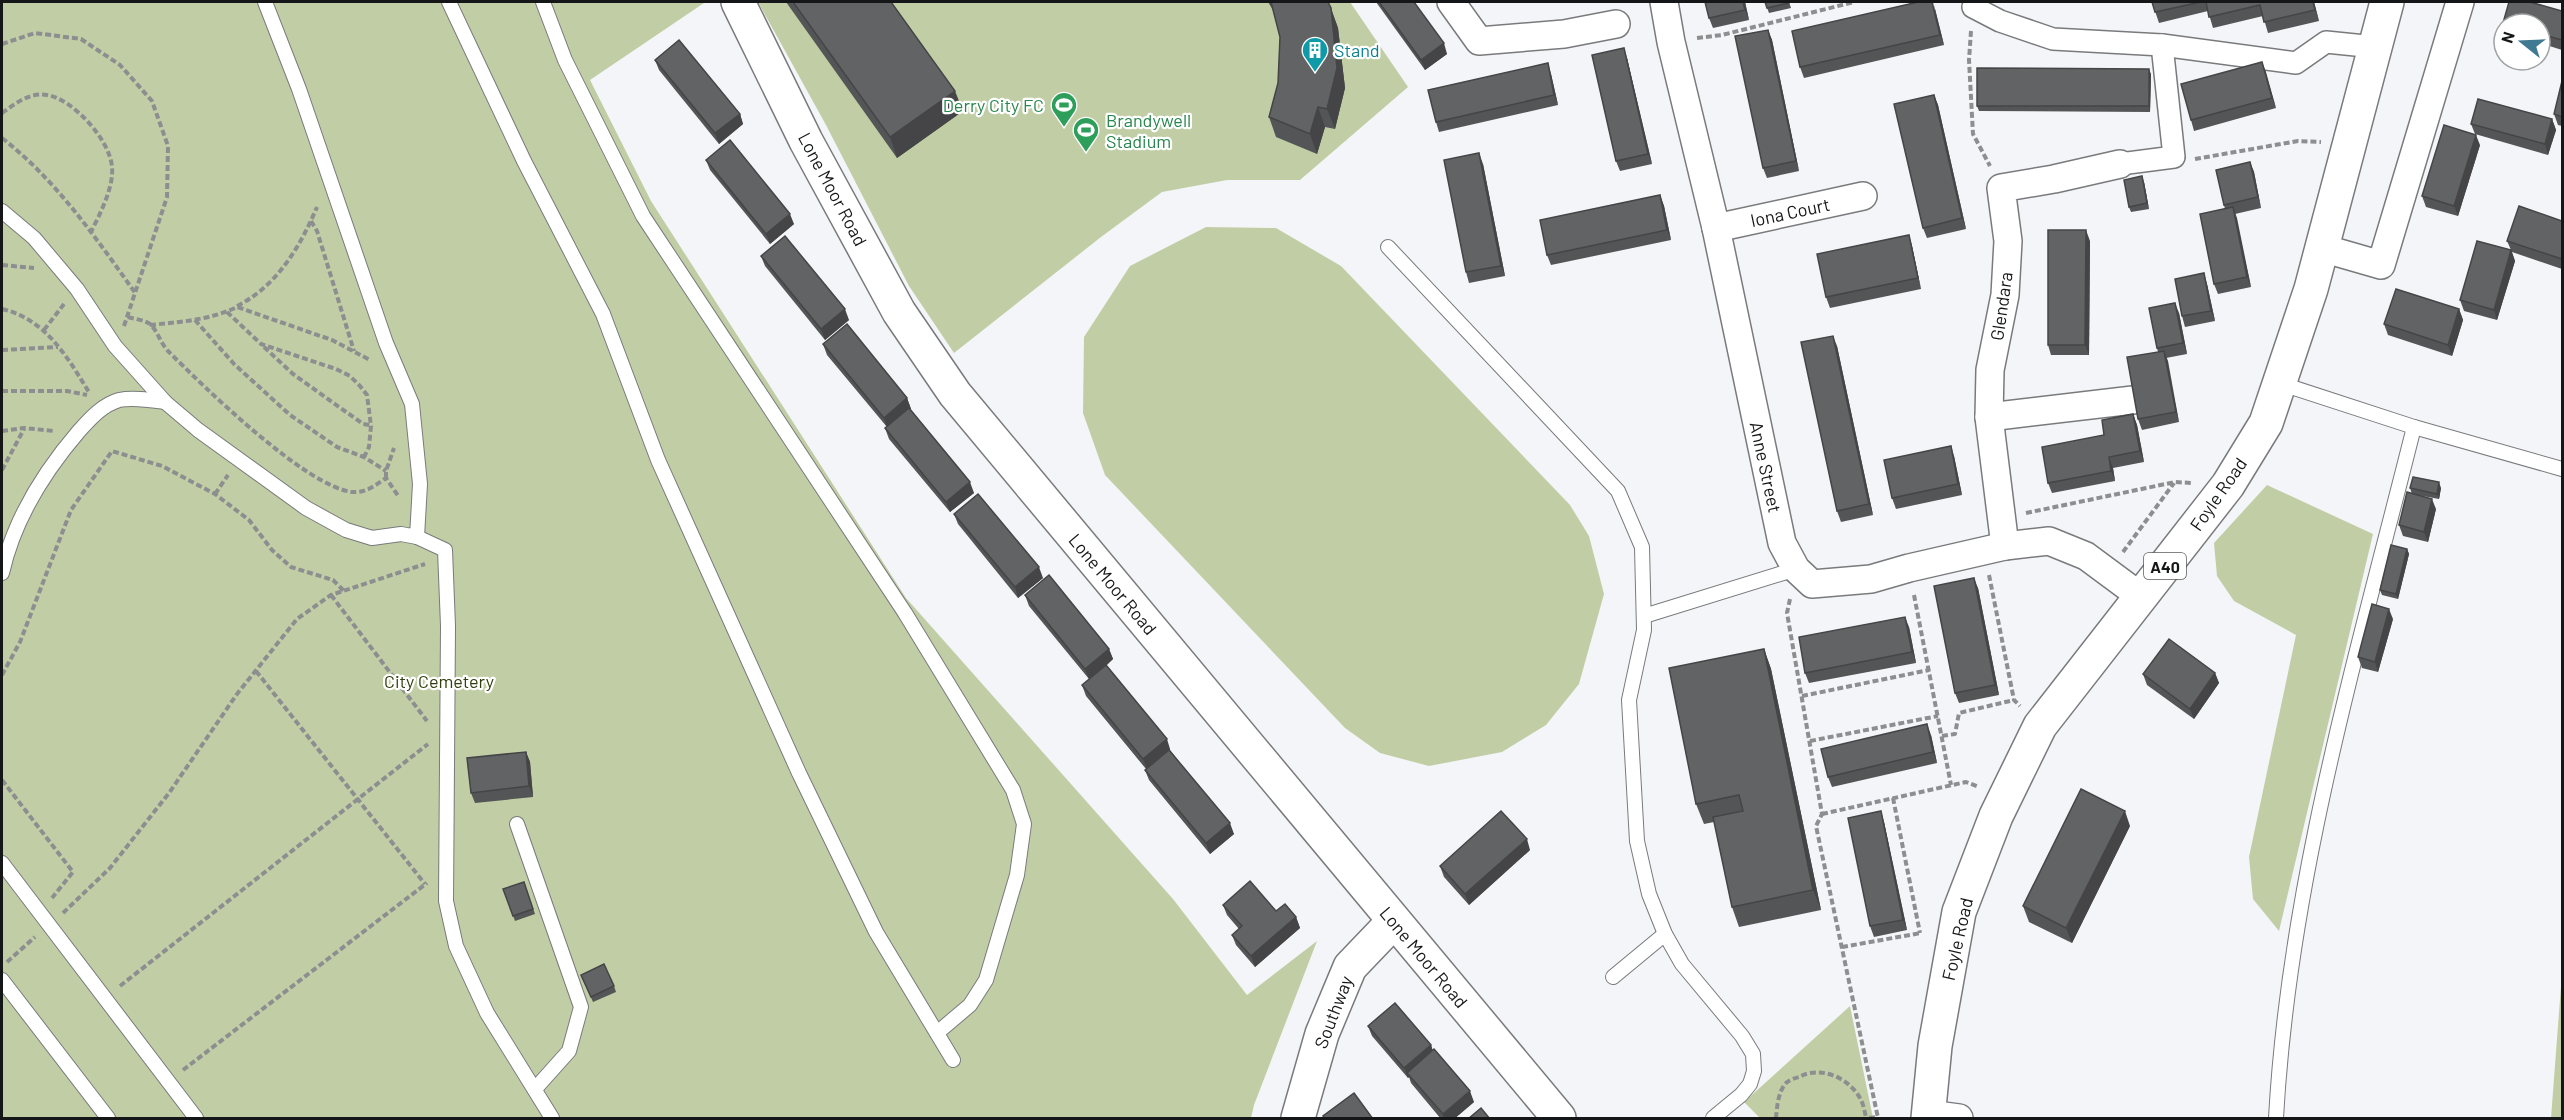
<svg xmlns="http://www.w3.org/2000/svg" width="2564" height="1120" font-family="Barlow,sans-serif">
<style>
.green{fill:#c1cea5}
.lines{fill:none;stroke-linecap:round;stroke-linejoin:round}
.service-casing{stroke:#797a7c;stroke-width:16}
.pedestrian-casing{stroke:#797a7c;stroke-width:24}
.minor-casing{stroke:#797a7c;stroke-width:30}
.tertiary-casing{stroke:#797a7c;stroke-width:36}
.secondary-casing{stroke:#797a7c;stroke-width:36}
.primary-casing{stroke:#797a7c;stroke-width:36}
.path{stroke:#8d8e90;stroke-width:4;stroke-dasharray:6 3;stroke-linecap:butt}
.service{stroke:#fff;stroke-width:14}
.pedestrian{stroke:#fff;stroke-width:21}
.minor{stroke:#fff;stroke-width:27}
.tertiary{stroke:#fff;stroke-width:33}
.secondary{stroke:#fff;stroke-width:33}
.primary{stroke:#fff;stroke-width:33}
.wall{fill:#545557}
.shaded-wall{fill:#454547}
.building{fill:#626365;stroke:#454547;stroke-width:1.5}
.labels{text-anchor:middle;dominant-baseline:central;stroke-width:4.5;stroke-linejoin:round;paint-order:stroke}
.shield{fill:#fff;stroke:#5b5c5d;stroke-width:1.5}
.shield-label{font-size:16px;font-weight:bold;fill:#151617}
.culture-label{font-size:18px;fill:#0d838f;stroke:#fff;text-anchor:start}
.leisure-label{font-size:18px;fill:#27864d;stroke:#fff;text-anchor:end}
.street-label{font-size:18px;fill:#151617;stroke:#fff}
.park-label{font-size:18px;fill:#313d0c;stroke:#fff}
</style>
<rect width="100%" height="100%" fill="#f4f5f8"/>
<g class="green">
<path d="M2 2H704V3L590 80 651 201 906 598 1173 899 1247 995 1317 941 1254 1105 1251 1118H2Z"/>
<path d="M758 2H1350L1408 87 1300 180H1227L1162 192 1101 237 954 353 909 286 826 125Z"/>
<path d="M1206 227 1276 228 1341 266 1570 505 1589 536 1604 594 1579 684 1546 725 1502 752 1429 766 1380 753 1345 728 1105 475 1083 413 1084 337 1130 266Z"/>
<path d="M2267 485 2373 534 2279 931 2253 899 2249 857 2296 635 2234 601 2217 576 2214 543Z"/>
<path d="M2562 973V1118H2551Z"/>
<path d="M1850 1006 1873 1118H1760L1744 1102Z"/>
</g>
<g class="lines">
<g class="service-casing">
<g id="service">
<path d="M449 2 524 161 603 314 658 460 799 773 876 932 953 1060"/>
<path d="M543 2 565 60 643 216 905 613 1013 790 1024 824 1017 875 986 980 970 1005 937 1033"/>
<path d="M2 211 34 238 77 289 115 346 165 402 198 430 306 508 346 530 372 538 401 534 417 537 420 484 412 404 386 343 299 89 265 2"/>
<path d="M1388 247 1618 491 1642 547 1644 630 1629 700 1637 841 1649 894 1665 934 1682 964 1742 1036 1753 1054 1754 1071 1750 1084 1741 1095 1713 1118"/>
<path d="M2414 427 2562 469"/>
<path d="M417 537 445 550 448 626 446 901 456 946 487 1013 552 1118"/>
<path d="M2 573C14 519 43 473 79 431 90 419 102 405 119 400 133 397 151 400 165 402"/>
<path d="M1644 616 1796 569"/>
<path d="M517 824 581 1007 569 1051 535 1089"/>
<path d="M2 863 196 1118"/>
<path d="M1613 977 1665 934"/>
<path d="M2 980 108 1118"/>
<path d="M2276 1118C2289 882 2357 655 2414 427L2279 383"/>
</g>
</g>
<g class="pedestrian-casing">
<g id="pedestrian">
<path d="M1973 7 2000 21 2053 39 2162 45 2296 63 2326 42 2375 47"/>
<path d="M2120 164 2174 157 2162 45"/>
</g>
</g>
<g class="minor-casing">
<g id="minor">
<path d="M1451 2 1479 41 1564 34 1616 24"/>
<path d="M1664 2 1671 42 1716 228 1782 543 1796 569 1812 584 1871 579 1909 568 2005 546 2049 541 2086 556 2140 596"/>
<path d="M1716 228 1863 196"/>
<path d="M2322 248 2381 265 2460 2"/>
<path d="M1989 417 2133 400"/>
<path d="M2005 546 1989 417 1990 370 2005 295 2008 241 2001 188 2054 179 2120 164"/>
<path d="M1929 1114 1959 1118"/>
</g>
</g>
<g class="tertiary-casing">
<path id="tertiary" d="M1298 1118 1322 1034 1350 967 1394 921"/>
</g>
<g class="secondary-casing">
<path id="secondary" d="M738 2 806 141 899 312 955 394 1559 1118"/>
</g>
<g class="primary-casing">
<path id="primary" d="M1928 1118 1935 1046 1959 912 1996 816 2040 726 2228 485 2266 423 2311 289 2387 2"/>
</g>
<g class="path">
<path d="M1971 31 1969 60 1973 134 1990 166"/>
<path d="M1697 38 1722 35 1854 2"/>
<path d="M2 44 35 33 81 39 120 65 152 101 168 146 167 197 124 326"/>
<path d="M2 113C15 104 29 92 47 95 73 99 110 140 112 167 114 187 100 214 91 232"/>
<path d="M2 138C56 180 96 238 136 294"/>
<path d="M2195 159 2298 141 2321 142"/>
<path d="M311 221 317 231 354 351"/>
<path d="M2 265 34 268"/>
<path d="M237 306C277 286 300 247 317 207"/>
<path d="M2 309C46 319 68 358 90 394"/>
<path d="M227 312 261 344 336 369 350 376 360 386 367 395 371 426 369 447 364 457"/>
<path d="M128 317C134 319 145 320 150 324 157 330 161 344 168 351 203 386 307 488 353 492 366 493 376 485 386 478L399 497"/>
<path d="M195 320 234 364 290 415 337 447 364 457 386 471"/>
<path d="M150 325C180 322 210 320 237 307L332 340 370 360"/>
<path d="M44 330 64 304"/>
<path d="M264 347 293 374 363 424 370 425"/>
<path d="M2 350 58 347"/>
<path d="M2 391H67L87 395"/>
<path d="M2 431 24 428 54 431"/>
<path d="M2 470 24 429"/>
<path d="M386 478V471L394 448"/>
<path d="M215 494 228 475"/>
<path d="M2026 513 2175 482 2192 483"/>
<path d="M2123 552 2174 483"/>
<path d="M1989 575 2014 700 2020 706"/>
<path d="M331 595 427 721"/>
<path d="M1914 595 1951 785"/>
<path d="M1790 599 1787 613 1822 814 1816 826 1878 1118"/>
<path d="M256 671 425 884"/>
<path d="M2 675 20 642 71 510 112 451 162 466 215 494 249 520 272 550 291 567 333 580 344 591"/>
<path d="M1802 696 1929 670"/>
<path d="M1942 736 1955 734 1959 713 2014 700"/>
<path d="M1810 741 1938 716"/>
<path d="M2 780 73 872 52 898"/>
<path d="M1893 798 1920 933"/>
<path d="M1822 814 1966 782 1979 787"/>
<path d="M63 913 110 868 169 793 237 694 297 619 331 595 425 564"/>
<path d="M1842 947 1921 933"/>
<path d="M7 962 35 937"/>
<path d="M120 986 428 744"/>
<path d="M183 1070 427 883"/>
<path d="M1776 1118C1777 1107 1778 1092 1786 1083 1789 1080 1795 1078 1799 1077 1821 1065 1850 1078 1861 1100 1864 1106 1865 1113 1866 1118"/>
<path d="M1869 1118 1878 1117"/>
</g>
<use href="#service" class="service"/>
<use href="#pedestrian" class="pedestrian"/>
<use href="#minor" class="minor"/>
<use href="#tertiary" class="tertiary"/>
<use href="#secondary" class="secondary"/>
<use href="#primary" class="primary"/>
</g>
<g class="wall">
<path d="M786 2H891L963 111 897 158Z"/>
<path d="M1268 2H1328L1338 28 1345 88 1335 129 1325 127 1317 154 1276 137 1269 117 1278 83 1280 37 1273 10Z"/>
<path d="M1376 2H1414L1447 54 1425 70Z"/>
<path d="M1705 2H1745L1749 20 1713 28 1709 18Z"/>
<path d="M1765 2H1789L1791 8 1769 13Z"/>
<path d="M2152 2H2314L2319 21 2268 33 2263 16 2213 28 2208 11 2159 23Z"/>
<path d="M1935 9 1944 45 1804 78 1800 67Z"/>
<path d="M2562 11V50L2540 43V24H2504V26L2503 23Z"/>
<path d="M1768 30 1772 40 1799 171 1767 178 1763 168Z"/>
<path d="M1627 58 1652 164 1620 171 1616 161Z"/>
<path d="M655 60 740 114 743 124 719 144 659 70Z"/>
<path d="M2262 62 2276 108 2194 131 2191 120Z"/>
<path d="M1551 74 1558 105 1439 132 1436 122Z"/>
<path d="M2151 74 2150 112 1979 111 1977 106Z"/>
<path d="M2562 81V126L2558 125 2554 114Z"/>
<path d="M1934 95 1938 105 1966 229 1927 238 1923 228Z"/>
<path d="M2552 119 2556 130 2548 155 2475 134 2471 124Z"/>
<path d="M2480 145 2458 216 2426 207 2422 196Z"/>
<path d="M706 160 794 224 770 244 710 170Z"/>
<path d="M2250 162 2254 172 2261 208 2235 214 2251 287 2218 294 2214 284 2225 209 2224 205Z"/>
<path d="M1483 164 1505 276 1469 283 1466 272Z"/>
<path d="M2144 182 2149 209 2131 212 2129 207Z"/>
<path d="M1660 195 1664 206 1671 240 1551 265 1547 255Z"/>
<path d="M2562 221V269L2512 252 2515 261 2497 320 2464 311 2460 300 2511 250 2507 241Z"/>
<path d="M1909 235 1912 246 1921 289 1830 308 1826 297Z"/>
<path d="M2090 241 2089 355H2051L2048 345Z"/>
<path d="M761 256 849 320 825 340 765 266Z"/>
<path d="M2207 284 2215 321 2185 327 2182 316Z"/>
<path d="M2459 309 2463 320 2452 356 2388 335 2384 324Z"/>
<path d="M2179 313 2187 354 2166 358 2179 422 2142 430 2138 419 2158 352 2157 348Z"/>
<path d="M823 344 907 398 911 409H910L974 493 950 512 889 439 885 428 887 427 827 355Z"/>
<path d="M1837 346 1873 515 1841 522 1837 511Z"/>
<path d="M2133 414 2137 425 2144 462 2113 468 2115 481 2052 493 2048 483 2104 435Z"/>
<path d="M1954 456 1962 495 1896 509 1892 498Z"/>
<path d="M2410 488H2441L2439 499 2412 494Z"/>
<path d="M2436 509 2428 542 2403 536 2399 525Z"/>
<path d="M954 514 1043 578 1018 598 958 524Z"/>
<path d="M2407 549 2409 554 2398 599 2382 595 2380 590Z"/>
<path d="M1978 588 1999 695 1959 703 1955 693Z"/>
<path d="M1025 595 1109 649 1113 659 1106 666 1170 749V750L1234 834 1210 854 1149 780 1145 770 1146 769 1086 696 1082 685 1089 679 1029 606Z"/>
<path d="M2393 619 2378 672 2362 668 2358 657Z"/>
<path d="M1909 627 1916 663 1809 683 1805 673Z"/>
<path d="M1764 649 1771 669 1821 910 1739 927 1732 907 1714 822 1704 824 1696 804Z"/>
<path d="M2215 673 2219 683 2194 719 2147 685 2143 674Z"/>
<path d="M1931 735 1937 763 1832 787 1828 777Z"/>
<path d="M526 752 530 762 533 797 475 803 471 793Z"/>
<path d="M1884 822 1907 930 1874 937 1870 926Z"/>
<path d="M2130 826 2072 943 2029 922 2023 906Z"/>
<path d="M1530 850 1469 905 1444 877 1440 866Z"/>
<path d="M524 882 535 914 515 921 503 889Z"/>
<path d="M1223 905 1276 911 1296 917 1300 928 1255 967 1236 945 1232 935 1239 929 1227 915Z"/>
<path d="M581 975 614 986 616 992 593 1002Z"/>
<path d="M1368 1026 1431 1045 1433 1051 1474 1102 1454 1119H1441L1411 1083 1409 1077 1408 1078 1372 1036Z"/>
</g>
<g class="shaded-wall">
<path d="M1743 2H1745L1749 20 1745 10Z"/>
<path d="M1933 2 1935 9 1944 45 1940 35Z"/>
<path d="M2313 2H2314L2319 21 2315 10Z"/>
<path d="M1331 8 1338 28 1345 88 1335 129 1327 109Z"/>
<path d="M1768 30 1772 40 1799 171 1796 161Z"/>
<path d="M1444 43 1447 54 1425 70 1421 60Z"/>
<path d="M1624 48 1627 58 1652 164 1648 154Z"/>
<path d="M2262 62 2266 72 2276 108 2272 98Z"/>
<path d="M1548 63 1551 74 1558 105 1554 95Z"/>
<path d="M2149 69 2151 74 2150 112 2149 106Z"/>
<path d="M955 91 963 111 897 158 890 137Z"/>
<path d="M1934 95 1938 105 1966 229 1962 218Z"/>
<path d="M1318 107 1325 127 1317 154 1310 134Z"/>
<path d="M740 114 743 124 719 144 715 133Z"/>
<path d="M2552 119 2556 130 2548 155 2545 144Z"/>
<path d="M2476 135 2480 145 2458 216 2454 206Z"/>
<path d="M1479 153 1483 164 1505 276 1501 266Z"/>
<path d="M2250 162 2254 172 2261 208 2258 197Z"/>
<path d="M2142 176 2144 182 2149 209 2147 203Z"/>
<path d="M1660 195 1664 206 1671 240 1667 230Z"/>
<path d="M2233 207 2237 218 2251 287 2247 277Z"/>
<path d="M790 214 794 224 770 244 766 234Z"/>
<path d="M2086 230 2090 241 2089 355 2085 345Z"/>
<path d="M1909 235 1912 246 1921 289 1918 278Z"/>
<path d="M2511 250 2515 261 2497 320 2494 310Z"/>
<path d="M2204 273 2207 284 2215 321 2211 311Z"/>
<path d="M2175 303 2179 313 2187 354 2183 343Z"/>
<path d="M845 309 849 320 825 340 821 329Z"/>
<path d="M2459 309 2463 320 2452 356 2448 345Z"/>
<path d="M1833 336 1837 346 1873 515 1869 504Z"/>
<path d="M2164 351 2168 361 2179 422 2176 412Z"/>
<path d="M907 398 911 409 887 428 884 418Z"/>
<path d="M2133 414 2137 425 2144 462 2140 451Z"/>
<path d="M1951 446 1954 456 1962 495 1958 484Z"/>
<path d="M2109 457 2113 468 2115 481 2111 471Z"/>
<path d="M970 482 974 493 950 512 946 502Z"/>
<path d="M2439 482 2441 488 2439 499 2437 494Z"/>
<path d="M2432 499 2436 509 2428 542 2424 532Z"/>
<path d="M2407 549 2409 554 2398 599 2396 594Z"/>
<path d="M1039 567 1043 578 1018 598 1015 587Z"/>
<path d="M1974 578 1978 588 1999 695 1995 685Z"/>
<path d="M2389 609 2393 619 2378 672 2375 662Z"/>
<path d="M1905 617 1909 627 1916 663 1912 652Z"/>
<path d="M1109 649 1113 659 1089 679 1085 669Z"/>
<path d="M1764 649 1771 669 1821 910 1813 890Z"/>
<path d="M2215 673 2219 683 2194 719 2190 709Z"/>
<path d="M1927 724 1931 735 1937 763 1933 752Z"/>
<path d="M1167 739 1170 749 1147 769 1143 759Z"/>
<path d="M526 752 530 762 533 797 529 786Z"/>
<path d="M1881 811 1884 822 1907 930 1903 920Z"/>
<path d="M2125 811 2130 826 2072 943 2066 928Z"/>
<path d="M1230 823 1234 834 1210 854 1206 843Z"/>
<path d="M1527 839 1530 850 1469 905 1465 894Z"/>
<path d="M1296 917 1300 928 1255 967 1251 956Z"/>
<path d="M1431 1045 1434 1055 1407 1073 1409 1077 1408 1078 1404 1068Z"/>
<path d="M1470 1091 1474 1102 1454 1119H1444L1443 1114Z"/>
</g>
<g class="building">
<path d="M793 2H891L955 91 890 137Z"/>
<path d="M1271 2H1328L1331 8 1337 68 1327 109 1318 107 1310 134 1269 117 1278 83 1280 37Z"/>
<path d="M1379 2H1414L1444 43 1421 60Z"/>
<path d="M1705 2H1743L1745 10 1709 18Z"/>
<path d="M1765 2H1789V3L1767 8Z"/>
<path d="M1918 2H1932L1940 35 1800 67 1792 31Z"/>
<path d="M2152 2H2201L2155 12Z"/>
<path d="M2206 2H2313L2315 10 2264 22 2260 5 2209 17Z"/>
<path d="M2509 2H2530L2562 11V40L2540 34V24H2507L2503 23Z"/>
<path d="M1768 30 1796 161 1763 168 1735 36Z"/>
<path d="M679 40 740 114 715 133 655 60Z"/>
<path d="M1624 48 1648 154 1616 161 1592 55Z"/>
<path d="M2262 62 2272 98 2191 120 2181 84Z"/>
<path d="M1548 63 1554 95 1436 122 1428 90Z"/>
<path d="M1977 68 2149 69V106H1977Z"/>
<path d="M2562 81V117L2554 114Z"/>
<path d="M1934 95 1962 218 1923 228 1894 104Z"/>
<path d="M2478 99 2552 119 2545 144 2471 124Z"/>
<path d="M2444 125 2476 135 2454 206 2422 196Z"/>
<path d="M730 140 790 214 766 234 706 160Z"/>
<path d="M1479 153 1501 266 1466 272 1444 160Z"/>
<path d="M2250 162 2258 197 2224 205 2216 170Z"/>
<path d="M2142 176 2147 203 2129 207 2124 180Z"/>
<path d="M1660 195 1667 230 1547 255 1540 220Z"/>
<path d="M2519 206 2562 221V259L2507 241Z"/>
<path d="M2233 207 2247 277 2214 284 2200 214Z"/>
<path d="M2048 230H2086L2085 345H2048Z"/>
<path d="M1909 235 1918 278 1826 297 1817 254Z"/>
<path d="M785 236 845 309 821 329 761 256Z"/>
<path d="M2477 241 2511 250 2494 310 2460 300Z"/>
<path d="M2204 273 2211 311 2182 316 2175 279Z"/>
<path d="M2396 289 2459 309 2448 345 2384 324Z"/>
<path d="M2175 303 2183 343 2157 348 2149 308Z"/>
<path d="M847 324 907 398 884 418 823 344Z"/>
<path d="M1833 336 1869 504 1837 511 1801 342Z"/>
<path d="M2164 351 2176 412 2138 419 2127 357Z"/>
<path d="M909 408 970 482 946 502 885 428Z"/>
<path d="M2133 414 2140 451 2109 457 2111 471 2048 483 2042 447 2104 435 2102 420Z"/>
<path d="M1951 446 1958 484 1892 498 1884 460Z"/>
<path d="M2413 477 2439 482 2437 494 2410 488Z"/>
<path d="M2407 492 2432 499 2424 532 2399 525Z"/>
<path d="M978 494 1039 567 1015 587 954 514Z"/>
<path d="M2391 545 2407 549 2396 594 2380 590Z"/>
<path d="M1049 575 1109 649 1085 669 1025 595Z"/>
<path d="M1974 578 1995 685 1955 693 1934 586Z"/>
<path d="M2372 604 2389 609 2375 662 2358 657Z"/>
<path d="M1905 617 1912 652 1805 673 1799 637Z"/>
<path d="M2169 639 2215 673 2190 709 2143 674Z"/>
<path d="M1764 649 1813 890 1732 907 1713 817 1743 811 1739 795 1696 804 1669 668Z"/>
<path d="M1106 665 1167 739 1143 759 1082 685Z"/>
<path d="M1927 724 1933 752 1828 777 1821 749Z"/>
<path d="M1169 750 1230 823 1206 843 1145 770Z"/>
<path d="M526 752 529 786 471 793 467 758Z"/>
<path d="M2081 789 2125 811 2066 928 2023 906Z"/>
<path d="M1501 811 1527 839 1465 894 1440 866Z"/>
<path d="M1881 811 1903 920 1870 926 1848 818Z"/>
<path d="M1250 881 1276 911 1285 904 1296 917 1251 956 1232 935 1242 926 1223 905Z"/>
<path d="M524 882 533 909 513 916 503 889Z"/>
<path d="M604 964 614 986 591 997 581 975Z"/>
<path d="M1395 1003 1431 1045 1404 1068 1368 1026Z"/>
<path d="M1434 1049 1470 1091 1443 1114 1407 1073Z"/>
<path d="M1354 1093 1373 1119H1325L1323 1116Z"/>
<path d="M1481 1108 1490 1119H1468Z"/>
</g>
<defs>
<g id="building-pin" transform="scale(1.35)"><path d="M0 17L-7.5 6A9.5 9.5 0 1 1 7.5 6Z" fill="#0f9aa8" stroke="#fff"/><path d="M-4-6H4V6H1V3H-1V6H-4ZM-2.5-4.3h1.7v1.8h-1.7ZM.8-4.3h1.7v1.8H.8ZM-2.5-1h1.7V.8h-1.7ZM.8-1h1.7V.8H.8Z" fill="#fff"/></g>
<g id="stadium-pin" transform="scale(1.35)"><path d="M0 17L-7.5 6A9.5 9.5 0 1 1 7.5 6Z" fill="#2e9e5b" stroke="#fff"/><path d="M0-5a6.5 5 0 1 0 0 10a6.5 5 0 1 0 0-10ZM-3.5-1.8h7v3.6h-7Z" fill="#fff"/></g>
</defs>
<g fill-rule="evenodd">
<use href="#building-pin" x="1315" y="50"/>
<use href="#stadium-pin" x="1064" y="105"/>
<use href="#stadium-pin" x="1086" y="130"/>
</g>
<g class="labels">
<rect class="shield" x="2144" y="553" width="42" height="26" rx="4.5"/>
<g class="shield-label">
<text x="2165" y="566">A40</text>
</g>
<g class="culture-label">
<text x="1334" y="50">Stand</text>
</g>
<g class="leisure-label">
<text x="1044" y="105">Derry City FC</text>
<text x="1106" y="120" text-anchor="start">Brandywell<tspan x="1106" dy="21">Stadium</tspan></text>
</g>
<g class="street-label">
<text transform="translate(833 189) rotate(62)">Lone Moor Road</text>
<text transform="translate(1790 212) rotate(-12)">Iona Court</text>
<text transform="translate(2001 306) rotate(-82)">Glendara</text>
<text transform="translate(1766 467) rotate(78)">Anne Street</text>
<text transform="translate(2218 494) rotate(-55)">Foyle Road</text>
<text transform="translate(1113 584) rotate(50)">Lone Moor Road</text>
<text transform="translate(1957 939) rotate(-77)">Foyle Road</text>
<text transform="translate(1424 957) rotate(50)">Lone Moor Road</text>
<text transform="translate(1333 1012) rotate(-69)">Southway</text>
</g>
<g class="park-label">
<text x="439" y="681">City Cemetery</text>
</g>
</g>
<rect width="2564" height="1120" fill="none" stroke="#151617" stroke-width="6"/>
<g transform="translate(2522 42) rotate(288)"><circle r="28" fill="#ffffff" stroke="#a1a2a2" stroke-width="1.5"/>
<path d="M0-4.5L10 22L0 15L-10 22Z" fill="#3f7992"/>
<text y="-9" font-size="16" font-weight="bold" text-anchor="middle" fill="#151617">N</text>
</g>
</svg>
